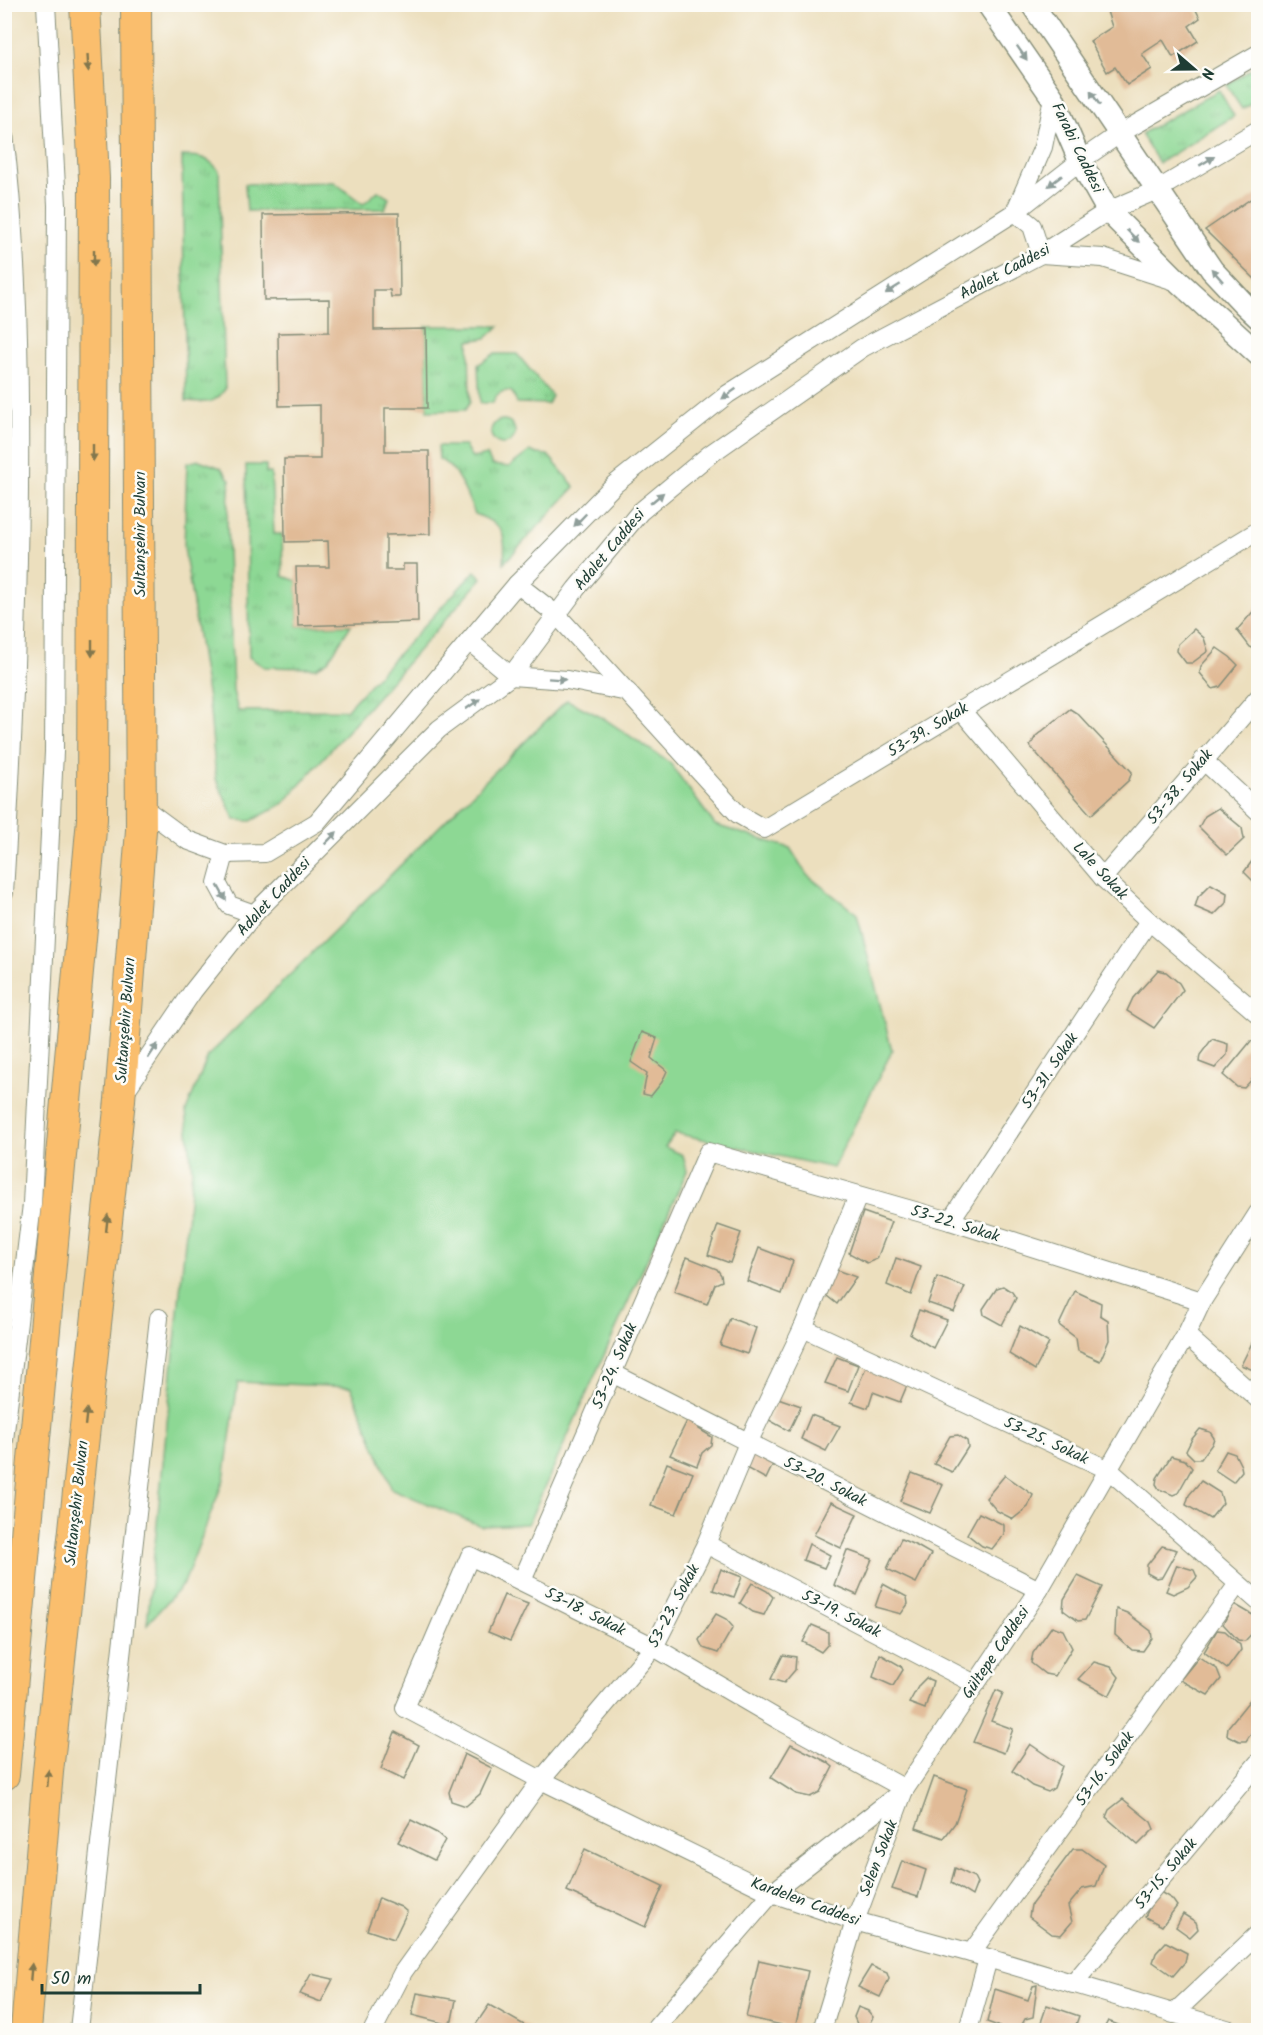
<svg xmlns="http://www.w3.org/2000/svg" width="1263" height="2035" font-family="Kalam,sans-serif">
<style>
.grass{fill:url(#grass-tufts);stroke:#568a64;stroke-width:1.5}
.park{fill:#8dd894;stroke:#568a64;stroke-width:1.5}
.building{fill:#e1bb97}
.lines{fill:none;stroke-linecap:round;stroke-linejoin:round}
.minor-casing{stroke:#868e79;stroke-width:20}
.tertiary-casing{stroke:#868e79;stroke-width:25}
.trunk-casing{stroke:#868e79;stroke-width:32}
.minor{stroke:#fff;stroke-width:18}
.tertiary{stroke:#fff;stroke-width:22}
.trunk{stroke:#fabe6d;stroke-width:30}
.oneway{fill:#8f9e9a}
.oneway2{fill:#82774e}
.labels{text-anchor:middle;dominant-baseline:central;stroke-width:5;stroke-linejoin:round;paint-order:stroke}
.street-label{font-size:16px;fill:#1f3d34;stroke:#fdfcf7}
</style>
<defs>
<pattern id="grass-tufts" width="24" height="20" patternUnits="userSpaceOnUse" patternTransform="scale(1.5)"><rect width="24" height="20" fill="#8dd894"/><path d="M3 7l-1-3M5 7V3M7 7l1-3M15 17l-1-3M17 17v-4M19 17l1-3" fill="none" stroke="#79ba80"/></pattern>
</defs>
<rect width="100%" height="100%" fill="#fdfcf7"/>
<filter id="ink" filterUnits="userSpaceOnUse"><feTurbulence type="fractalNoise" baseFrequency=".0167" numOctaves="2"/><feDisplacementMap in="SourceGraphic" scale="12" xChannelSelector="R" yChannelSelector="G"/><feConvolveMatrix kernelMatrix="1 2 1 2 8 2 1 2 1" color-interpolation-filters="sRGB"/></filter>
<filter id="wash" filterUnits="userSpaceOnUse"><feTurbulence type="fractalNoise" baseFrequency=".008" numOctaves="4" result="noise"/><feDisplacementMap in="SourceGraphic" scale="24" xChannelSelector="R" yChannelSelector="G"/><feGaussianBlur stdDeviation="1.35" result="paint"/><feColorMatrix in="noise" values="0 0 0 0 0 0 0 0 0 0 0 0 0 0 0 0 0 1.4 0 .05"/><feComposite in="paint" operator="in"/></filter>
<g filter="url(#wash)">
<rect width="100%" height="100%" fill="#ecdfbe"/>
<g class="grass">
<path d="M1258 65V100L1242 109 1226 85Z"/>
<path d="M1219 90 1234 116 1159 163 1141 134Z"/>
<path d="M182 156C199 156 209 157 219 171L225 389C214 406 205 402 186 401Z"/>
<path d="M334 182 363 204 378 191 389 198 385 209 247 211 245 184Z"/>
<path d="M426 326H499L486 338 469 341 470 402 465 410 427 411Z"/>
<path d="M494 354H517L552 396 548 404 517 403 512 392C502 389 496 393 493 403H480L478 365Z"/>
<circle cx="503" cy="432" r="12"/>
<path d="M438 446H465L472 458 487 455 492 465 509 467 530 451 537 454 548 455 575 487 504 563C506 532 504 525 475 514 466 495 459 469 439 459Z"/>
<path d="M199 460 221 468 230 480 227 521 233 691 238 711 346 710 475 571 482 578 283 804 251 821 235 820 216 779 210 712 184 547 187 463Z"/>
<path d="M246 465H266V473H271L274 534H282L283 576 297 581 298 626 351 625 328 661 316 668 264 667 249 657Z"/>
</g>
<path class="park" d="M567 700 603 718 670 763 715 825 790 848 807 875 857 914 892 1051 833 1168 675 1133 665 1147 683 1155 687 1171 528 1524 481 1526 392 1489 351 1387 238 1382 224 1479 184 1583 147 1624 192 1171 186 1111 208 1056Z"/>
<g id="blocks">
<g class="building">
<path d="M1118 4H1193L1200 18 1189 26 1198 41 1173 57 1163 40 1142 54 1152 69 1127 85 1115 67 1107 72 1090 41 1112 27 1107 11Z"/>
<path d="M1258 194V282L1205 230Z"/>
<path d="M399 213 400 297H391L390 290H374V330L426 329 427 408H385V451H429L430 534 386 535V570H403V564H417L418 622 298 626 296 567H329L328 541 285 542 284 459H320V405L279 406 278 333 329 332V299L264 300 263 215Z"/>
<path d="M1257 607 1258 608 1257 650 1250 647 1237 630Z"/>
<path d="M1194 629 1204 638 1208 651 1192 663H1186L1177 651 1178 644Z"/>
<path d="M1217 648 1230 657 1238 665 1220 687 1213 689 1200 673 1201 666Z"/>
<path d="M1070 709 1078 714 1132 772 1129 780 1091 815 1030 746 1036 736Z"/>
<path d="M1218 808 1242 828 1244 839 1227 855 1199 827 1205 816Z"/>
<path d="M1258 853V886L1244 872Z"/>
<path d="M1211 884 1227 893 1226 903 1214 915 1195 907 1198 897Z"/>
<path d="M1158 970 1166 972 1179 983 1183 990 1154 1028 1127 1011 1133 998Z"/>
<path d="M642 1032 657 1038 651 1058 667 1071 662 1082 651 1096 643 1094 647 1073 631 1062Z"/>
<path d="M1212 1039 1228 1044 1227 1055 1215 1068 1199 1062 1200 1055Z"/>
<path d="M1251 1041 1258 1046V1073L1244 1088 1237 1087 1223 1075Z"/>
<path d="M863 1212 891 1222 877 1259 867 1263 849 1253Z"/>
<path d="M718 1225 741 1233 730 1263 708 1255Z"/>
<path d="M759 1248 793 1261 782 1294 747 1281Z"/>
<path d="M687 1257 717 1269 721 1275 722 1281 715 1284 707 1304 674 1292Z"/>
<path d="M896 1258 921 1267 911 1295 887 1285Z"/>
<path d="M831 1268 856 1277 837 1304 822 1292Z"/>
<path d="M937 1277 965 1287 954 1312 928 1303Z"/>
<path d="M1003 1286 1012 1292 1016 1298 1002 1325 984 1315 983 1309 997 1288Z"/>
<path d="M1075 1291 1101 1303 1100 1315 1108 1320 1109 1340 1100 1361 1078 1351 1076 1338 1059 1325Z"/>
<path d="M919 1310 947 1320 933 1348 910 1334Z"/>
<path d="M730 1318 756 1328 747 1354 720 1345Z"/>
<path d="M1020 1326 1049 1343 1035 1370 1009 1354Z"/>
<path d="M1255 1337 1258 1338V1372L1241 1365Z"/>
<path d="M837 1357 858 1365 848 1391 825 1383Z"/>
<path d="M868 1363 908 1383 900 1402 873 1392 868 1408 851 1402Z"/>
<path d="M778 1398 801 1406 789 1431 769 1420Z"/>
<path d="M811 1415 840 1426 826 1451 801 1439Z"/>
<path d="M689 1417 698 1421 699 1429 712 1437 711 1445 702 1453 697 1466 670 1455Z"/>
<path d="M1200 1429 1210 1432 1214 1438 1212 1444 1201 1459H1194L1186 1451 1192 1439Z"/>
<path d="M958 1435 967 1441 968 1447 952 1472 934 1464 950 1436Z"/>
<path d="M755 1449 774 1462 766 1479 746 1468Z"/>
<path d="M1226 1451 1235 1454 1241 1466 1242 1471 1233 1482 1215 1470Z"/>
<path d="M1171 1456 1185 1460 1192 1468 1178 1493 1173 1495 1159 1489 1156 1484 1157 1478Z"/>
<path d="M667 1463 693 1473 676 1514 651 1505Z"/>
<path d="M912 1473 943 1485 930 1513 900 1501Z"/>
<path d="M1005 1475 1033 1495 1028 1507 1013 1519 997 1511 986 1498Z"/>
<path d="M1201 1481 1220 1493 1223 1503 1210 1519 1186 1505 1189 1495Z"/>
<path d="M831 1502 857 1514 841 1548 814 1535Z"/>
<path d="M979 1513 1004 1525V1534L992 1549 982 1546 967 1534Z"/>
<path d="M901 1539 917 1546 931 1554 916 1583 887 1569Z"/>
<path d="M809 1544 830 1555 824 1568 803 1560Z"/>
<path d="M1162 1546 1177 1550 1162 1577 1156 1578 1147 1573V1565Z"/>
<path d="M847 1550 872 1559 857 1595 834 1585Z"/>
<path d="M1177 1565 1194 1570 1197 1577 1188 1587 1173 1594 1166 1591Z"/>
<path d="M721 1569 742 1577 734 1597 713 1590Z"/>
<path d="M1078 1576 1102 1587 1085 1620 1078 1621 1063 1610 1064 1599Z"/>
<path d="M752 1583 767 1591 773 1597 764 1615 753 1612 740 1603Z"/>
<path d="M883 1584 907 1597 908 1604 901 1614 875 1607Z"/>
<path d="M504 1595 528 1604 510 1641 488 1632Z"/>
<path d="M1234 1604 1258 1618 1256 1629 1245 1641 1238 1640 1223 1624Z"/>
<path d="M1116 1609 1127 1613 1151 1631 1152 1638 1143 1651 1132 1650 1115 1635Z"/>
<path d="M716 1614 726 1619 733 1627 718 1653 703 1648 699 1640Z"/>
<path d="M812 1625 828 1632V1644L821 1652 803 1642Z"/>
<path d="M1052 1626 1063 1630 1072 1648 1055 1676 1045 1674 1031 1663 1033 1653Z"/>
<path d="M1217 1630 1225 1631 1240 1645 1241 1650 1227 1669 1204 1652Z"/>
<path d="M880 1654 901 1666 903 1670 893 1686 873 1677Z"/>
<path d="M783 1655 796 1657 795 1670 784 1683 771 1679Z"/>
<path d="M1199 1657 1217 1669 1221 1679 1208 1695 1180 1680Z"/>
<path d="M1094 1662 1111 1667 1119 1677 1109 1696 1078 1679Z"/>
<path d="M926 1678 933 1681 925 1709 909 1703 919 1685Z"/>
<path d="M996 1690 1003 1693 991 1721 1013 1729 1004 1753 973 1742Z"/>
<path d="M1253 1696 1258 1699V1723L1246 1741H1239L1227 1735 1228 1727Z"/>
<path d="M395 1732 419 1745 404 1780 381 1769Z"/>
<path d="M791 1744 827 1762 833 1767 820 1792 810 1797 796 1794 771 1778Z"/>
<path d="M1030 1744 1062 1766 1054 1788 1048 1792 1032 1786 1012 1771Z"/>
<path d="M464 1754 492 1768 480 1794 466 1806 451 1801 449 1792Z"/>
<path d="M934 1777 967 1789 955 1823 944 1838 916 1828Z"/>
<path d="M1123 1799 1151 1822 1154 1829 1138 1845 1106 1817 1109 1810Z"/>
<path d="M411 1820 437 1833 445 1840 434 1860 398 1842Z"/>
<path d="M585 1849 663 1886 645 1927 567 1891Z"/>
<path d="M1073 1849H1082L1104 1865 1096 1886 1082 1889 1068 1906 1072 1922 1061 1935 1052 1934 1029 1917 1031 1905Z"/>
<path d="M902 1861 926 1870 918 1897 892 1889Z"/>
<path d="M955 1868 974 1877 977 1883 972 1896 951 1883Z"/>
<path d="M1157 1890 1172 1899 1177 1906 1162 1926 1145 1917Z"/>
<path d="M379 1898 401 1907 407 1912 394 1939 367 1930Z"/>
<path d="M1183 1914 1196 1922 1198 1929 1190 1937 1176 1927Z"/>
<path d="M1166 1942 1187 1953 1185 1962 1173 1976 1153 1962 1156 1953Z"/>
<path d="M759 1960 808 1971 795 2028 746 2017Z"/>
<path d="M871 1966 887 1973 889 1979 880 1997 858 1987Z"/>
<path d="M311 1974 333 1979 321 2002 300 1994Z"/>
<path d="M1037 1985 1033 2017 1025 2019 1019 2030H1009L987 2022 995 1989 1028 2000 1033 1986Z"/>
<path d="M417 1993 456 2000 452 2020 446 2024 412 2015Z"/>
<path d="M489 2005 533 2030H472Z"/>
<path d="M1047 2005 1079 2016 1074 2030H1047L1039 2028Z"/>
<path d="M858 2007 868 2011 873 2017 867 2028 857 2024 854 2017Z"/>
<path d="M1108 2021 1131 2030H1103Z"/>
</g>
</g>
</g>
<g filter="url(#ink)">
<use href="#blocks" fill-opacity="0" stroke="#868e79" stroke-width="1.5"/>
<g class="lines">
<g class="minor-casing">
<g id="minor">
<path d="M1053 98 1043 147 1015 212 1032 226 1041 254 1103 258 1178 282"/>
<path d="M4 134C18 252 20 370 19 488 18 623 12 758 4 893"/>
<path d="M517 584 557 615 738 814 764 829 1258 531"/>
<path d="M469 641 511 676 567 680 628 692"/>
<path d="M961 710 1103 878 1149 921 1258 1014"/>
<path d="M1203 760 1258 811"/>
<path d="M141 806 187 840 225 854 265 853 317 822 517 584 615 484 728 394 1015 212 1080 161 1119 134 1258 54"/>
<path d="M225 854 217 883 229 905 254 914"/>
<path d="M1103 878 1258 698"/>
<path d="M124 1093 193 991 254 914 439 729 511 676 576 589 640 512 709 455 862 348 1041 254 1108 211 1157 190 1258 130"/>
<path d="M950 1221 1149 921"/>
<path d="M803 1328 1109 1470 1258 1601"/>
<path d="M1186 1335 1258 1399"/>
<path d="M612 1373 1039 1590"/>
<path d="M4 1440 32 1204 54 752 57 205 46 4"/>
<path d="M706 1544 975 1684"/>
<path d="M522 1581 708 1152 950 1221 1202 1301"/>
<path d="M905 1789 779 1720 654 1647 470 1556 405 1708 541 1780 772 1893 855 1921 971 1953 1230 2030"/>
<path d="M971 1953 1238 1584"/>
<path d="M1073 1984 1258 1763"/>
<path d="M1173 2014 1258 1934"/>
<path d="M79 2030 159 1318"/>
<path d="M373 2030 403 1972 541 1780 654 1647 706 1544 748 1443 803 1328 858 1196"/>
<path d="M654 2030 772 1893 905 1789 1039 1590 1186 1335 1202 1301 1258 1213"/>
<path d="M822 2030 855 1921 904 1790"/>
<path d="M968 2030 988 1959"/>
</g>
</g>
<g class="tertiary-casing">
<g id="tertiary">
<path d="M988 4 1053 98 1080 161 1108 211 1179 282 1258 354"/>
<path d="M1032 4 1212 270 1243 303 1258 317"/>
</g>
</g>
<g class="trunk-casing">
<g id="trunk">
<path d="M4 1775 92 819 94 178 85 4"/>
<path d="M26 2030 48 1772 120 1100 141 830 136 4"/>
</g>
</g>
<use href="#minor" class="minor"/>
<use href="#tertiary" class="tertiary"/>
<use href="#trunk" class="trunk"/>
</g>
<defs><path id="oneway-solid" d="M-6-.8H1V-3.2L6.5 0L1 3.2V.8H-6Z" transform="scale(1.5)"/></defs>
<g class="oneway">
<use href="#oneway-solid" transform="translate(1022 53) rotate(55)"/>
<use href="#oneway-solid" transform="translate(1095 98) rotate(-124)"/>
<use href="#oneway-solid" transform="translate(1207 161) rotate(-31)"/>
<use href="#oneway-solid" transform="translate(1055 181) rotate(142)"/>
<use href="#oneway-solid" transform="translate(1133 236) rotate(45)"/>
<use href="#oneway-solid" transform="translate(1217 275) rotate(-132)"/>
<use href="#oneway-solid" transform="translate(893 289) rotate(148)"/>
<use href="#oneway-solid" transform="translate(729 394) rotate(145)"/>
<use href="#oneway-solid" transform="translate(657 498) rotate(-40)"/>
<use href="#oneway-solid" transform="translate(580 520) rotate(134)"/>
<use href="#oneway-solid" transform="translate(557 679) rotate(4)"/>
<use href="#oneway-solid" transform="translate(473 704) rotate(-36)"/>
<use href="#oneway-solid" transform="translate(331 838) rotate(-45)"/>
<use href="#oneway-solid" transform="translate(222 893) rotate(61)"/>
<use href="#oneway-solid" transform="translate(153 1051) rotate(-56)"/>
</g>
<g class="oneway2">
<use href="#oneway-solid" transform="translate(88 63) rotate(87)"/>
<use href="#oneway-solid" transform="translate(94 258) rotate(90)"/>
<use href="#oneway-solid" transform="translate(93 453) rotate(90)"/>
<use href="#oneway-solid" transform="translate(92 648) rotate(90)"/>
<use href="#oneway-solid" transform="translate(107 1223) rotate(-84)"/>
<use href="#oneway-solid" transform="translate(86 1417) rotate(-84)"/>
<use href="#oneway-solid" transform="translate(48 1778) rotate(-85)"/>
<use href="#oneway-solid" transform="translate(31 1972) rotate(-85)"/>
</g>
</g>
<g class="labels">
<g class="street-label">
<text transform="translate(1077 148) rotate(64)">Farabi Caddesi</text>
<text transform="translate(1005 272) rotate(-28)">Adalet Caddesi</text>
<text transform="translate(140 534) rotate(-90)">Sultanşehir Bulvarı</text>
<text transform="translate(610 550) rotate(-50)">Adalet Caddesi</text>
<text transform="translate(928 730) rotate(-31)">53-39. Sokak</text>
<text transform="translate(1180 787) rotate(-50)">53-38. Sokak</text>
<text transform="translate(1100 871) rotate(47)">Lale Sokak</text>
<text transform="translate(274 897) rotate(-47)">Adalet Caddesi</text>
<text transform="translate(126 1020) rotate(-86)">Sultanşehir Bulvarı</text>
<text transform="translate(1050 1071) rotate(-56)">53-31. Sokak</text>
<text transform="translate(955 1224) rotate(17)">53-22. Sokak</text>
<text transform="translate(615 1366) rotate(-67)">53-24. Sokak</text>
<text transform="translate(1046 1441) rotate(25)">53-25. Sokak</text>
<text transform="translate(825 1482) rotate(27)">53-20. Sokak</text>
<text transform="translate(77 1503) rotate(-84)">Sultanşehir Bulvarı</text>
<text transform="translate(674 1606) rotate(-62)">53-23. Sokak</text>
<text transform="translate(585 1612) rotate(27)">53-18. Sokak</text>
<text transform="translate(841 1614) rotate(27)">53-19. Sokak</text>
<text transform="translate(996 1653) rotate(-56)">Gültepe Caddesi</text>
<text transform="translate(1105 1769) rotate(-54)">53-16. Sokak</text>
<text transform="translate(879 1858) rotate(-69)">Selen Sokak</text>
<text transform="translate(1166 1874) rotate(-50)">53-15. Sokak</text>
<text transform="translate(805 1902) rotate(20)">Kardelen Caddesi</text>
</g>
</g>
<rect width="1263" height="2035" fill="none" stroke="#fdfcf7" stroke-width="24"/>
<g transform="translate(1194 69) rotate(110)" stroke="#fdfcf7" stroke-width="4.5" paint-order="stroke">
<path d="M0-4.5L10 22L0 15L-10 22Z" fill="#1f3d34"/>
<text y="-9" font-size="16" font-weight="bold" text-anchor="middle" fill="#1f3d34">N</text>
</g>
<path d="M42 1984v9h158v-9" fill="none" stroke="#1f3d34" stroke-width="3"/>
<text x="51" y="1984" font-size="18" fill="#1f3d34" stroke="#fdfcf7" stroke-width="4.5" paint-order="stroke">50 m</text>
</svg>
